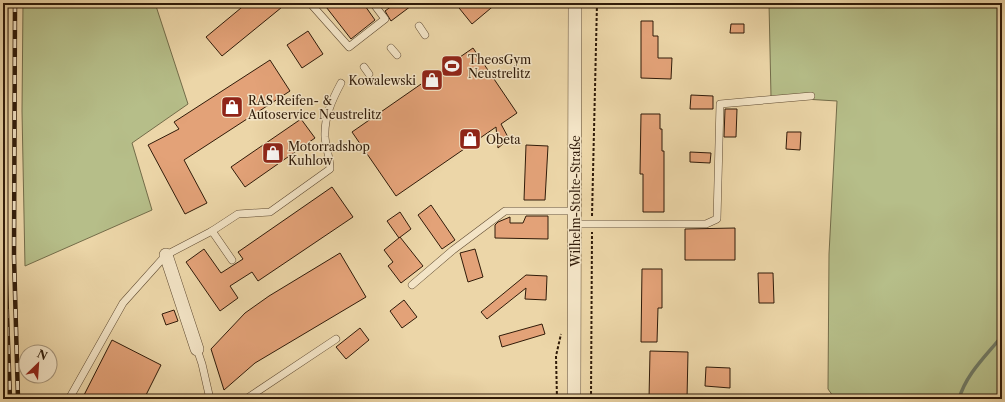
<svg xmlns="http://www.w3.org/2000/svg" width="1005" height="402" font-family="'Libre Caslon Text',serif">
<style>
.green{fill:#b6be89;stroke:#736c49}
.lines{fill:none;stroke-linecap:round;stroke-linejoin:round}
.stream{stroke:#707a65;stroke-width:3.5}
.building{fill:#e3a278;stroke:#301b09}
.lane-casing{stroke:#5f4a31;stroke-width:8}
.street-casing{stroke:#5f4a31;stroke-width:14}
.path{stroke:#301b09;stroke-width:2;stroke-dasharray:3 2;stroke-linecap:butt}
.lane{stroke:#f3e4c6;stroke-width:7}
.street{stroke:#f3e4c6;stroke-width:13}
.rail-casing{stroke:#301b09;stroke-width:4.5}
.rail{stroke:#f3e4c6;stroke-width:3;stroke-dasharray:9;stroke-linecap:butt}
.labels{text-anchor:middle;dominant-baseline:central;stroke-width:3;stroke-linejoin:round;paint-order:stroke}
.poi-label{font-size:12px;fill:#301b09;stroke:#f3e4c6;text-anchor:start}
.street-label{font-size:12px;fill:#301b09;stroke:#f3e4c6}
</style>
<rect width="100%" height="100%" fill="#ecd6a8"/>
<filter id="stains"><feTurbulence type="fractalNoise" baseFrequency=".005" numOctaves="4"/><feColorMatrix values="0 0 0 0 .2 0 0 0 0 .09 0 0 0 0 .02 0 0 0 .5 -.17"/></filter>
<radialGradient id="worn" r=".72"><stop offset=".6" stop-color="#630" stop-opacity="0"/><stop offset="1" stop-color="#630" stop-opacity=".3"/></radialGradient>
<g class="green">
<path d="M23 3H155L188 104 132 143 152 210 25 266 22 111Z"/>
<path d="M769 3H1002V399H835L828 389 829 254 837 101 771 97Z"/>
</g>
<g class="lines">
<path class="stream" d="M959 399C966 374 986 356 1002 336"/>
</g>
<g class="building">
<path d="M247 3H287L222 56 206 37Z"/>
<path d="M323 3H363L375 20 351 39Z"/>
<path d="M396 3H415L391 21 385 11Z"/>
<path d="M455 3H497L472 24Z"/>
<path d="M641 21H653V36H658V58H672L671 79 641 78Z"/>
<path d="M731 24H744V33H730Z"/>
<path d="M308 31 323 54 302 68 287 45Z"/>
<path d="M473 48 517 113 501 124 509 139 498 148 496 127 396 196 352 132Z"/>
<path d="M270 60 290 91 184 160 207 203 185 214 148 145 179 129 174 122Z"/>
<path d="M691 95 713 96V109H690Z"/>
<path d="M725 109H737L736 137H724Z"/>
<path d="M641 114H660V129H662V151H664V212H643V174H640Z"/>
<path d="M301 119 315 138 245 187 231 167Z"/>
<path d="M787 132H801L800 150 786 149Z"/>
<path d="M526 145 548 146 545 200H524Z"/>
<path d="M690 152 711 153 710 163 690 162Z"/>
<path d="M332 187 353 217 258 281 252 272 230 286 238 298 220 311 186 262 204 249 221 273 243 259 238 252Z"/>
<path d="M431 205 455 240 442 249 418 215Z"/>
<path d="M400 212 411 229 399 238 387 221Z"/>
<path d="M526 216H548V239L495 238V225L498 222 510 217V223H523Z"/>
<path d="M735 228V260H685V229Z"/>
<path d="M400 237 423 266 401 283 388 266 393 262 384 250Z"/>
<path d="M475 249 483 277 468 282 460 253Z"/>
<path d="M340 253 366 297 255 363 224 390 211 349 245 313 269 296Z"/>
<path d="M642 269H662V308H658L657 342H641Z"/>
<path d="M758 273H773L774 303H759Z"/>
<path d="M526 275 547 276 546 300 525 299 526 288 487 319 481 312Z"/>
<path d="M404 300 417 317 402 328 390 311Z"/>
<path d="M174 310 178 321 166 325 162 314Z"/>
<path d="M542 324 545 334 502 347 499 336Z"/>
<path d="M360 328 369 340 346 359 336 347Z"/>
<path d="M112 340 161 365 144 399H82Z"/>
<path d="M650 351 688 352 687 399H649Z"/>
<path d="M706 367 730 368V388L705 386Z"/>
</g>
<g class="lines">
<g class="lane-casing">
<g id="lane">
<path d="M310 3 349 47 385 19 373 3"/>
<path d="M419 26 425 35"/>
<path d="M391 48 397 55"/>
<path d="M364 67 369 74"/>
<path d="M575 224H706L717 219 720 104 811 96"/>
<path d="M212 231 232 260"/>
<path d="M412 285 453 250 505 211H575"/>
<path d="M197 349 202 364 210 399"/>
<path d="M69 399 123 303 166 255 212 231 238 214 270 212 330 169C330 158 326 148 325 137 324 117 332 100 341 83"/>
<path d="M246 399 336 339"/>
</g>
</g>
<g class="street-casing">
<g id="street">
<path d="M166 255 197 349"/>
<path d="M574 399 575 3"/>
</g>
</g>
<g class="path">
<path d="M592 216 597 3"/>
<path d="M557 399 556 356 561 334"/>
<path d="M591 399 592 232"/>
</g>
<use href="#lane" class="lane"/>
<use href="#street" class="street"/>
<g class="rail-casing">
<g id="rail">
<path d="M6 3 5 258 10 399"/>
<path d="M15 3 14 257 18 399"/>
</g>
</g>
<use href="#rail" class="rail"/>
</g>
<defs>
<g id="stadium-square" transform="scale(1.15)"><rect x="-9" y="-9" width="18" height="18" rx="4" fill="#8f2418" stroke="#f3e4c6"/><path d="M0-5a6.5 5 0 1 0 0 10a6.5 5 0 1 0 0-10ZM-3.5-1.8h7v3.6h-7Z" fill="#fff"/></g>
<g id="shop-square" transform="scale(1.15)"><rect x="-9" y="-9" width="18" height="18" rx="4" fill="#8f2418" stroke="#f3e4c6"/><path d="M-5-2.5h2.3a2.7 3.5 0 0 1 5.4 0H5L5.5 6h-11ZM-1.5-2.5h3a1.5 2.3 0 0 0-3 0Z" fill="#fff"/></g>
</defs>
<g fill-rule="evenodd">
<use href="#stadium-square" x="452" y="66"/>
<use href="#shop-square" x="432" y="80"/>
<use href="#shop-square" x="232" y="107"/>
<use href="#shop-square" x="470" y="139"/>
<use href="#shop-square" x="273" y="153"/>
</g>
<g class="labels">
<g class="poi-label">
<text x="468" y="59">TheosGym<tspan x="468" dy="14">Neustrelitz</tspan></text>
<text x="416" y="80" text-anchor="end">Kowalewski</text>
<text x="248" y="100">RAS Reifen- &amp;<tspan x="248" dy="14">Autoservice Neustrelitz</tspan></text>
<text x="486" y="139">Obeta</text>
<text x="288" y="146">Motorradshop<tspan x="288" dy="14">Kuhlow</tspan></text>
</g>
<g class="street-label">
<text transform="translate(575 201) rotate(-90)">Wilhelm-Stolte-Straße</text>
</g>
</g>
<rect width="1005" height="402" fill="none" stroke="#ecd6a8" stroke-width="16"/>
<rect x="4" y="4" width="997" height="394" fill="none" stroke="#301b09" stroke-width="2"/>
<rect x="8" y="8" width="989" height="386" fill="none" stroke="#301b09"/>
<g transform="translate(38 364) rotate(25)"><circle r="19" fill="#f3e4c6" stroke="#a5947a"/>
<path d="M0-3L7 15L0 10L-7 15Z" fill="#8f2418"/>
<text y="-6" font-size="11" font-weight="bold" text-anchor="middle" fill="#301b09">N</text>
</g>
<rect width="100%" height="100%" filter="url(#stains)"/>
<rect width="100%" height="100%" fill="url(#worn)"/>
</svg>
